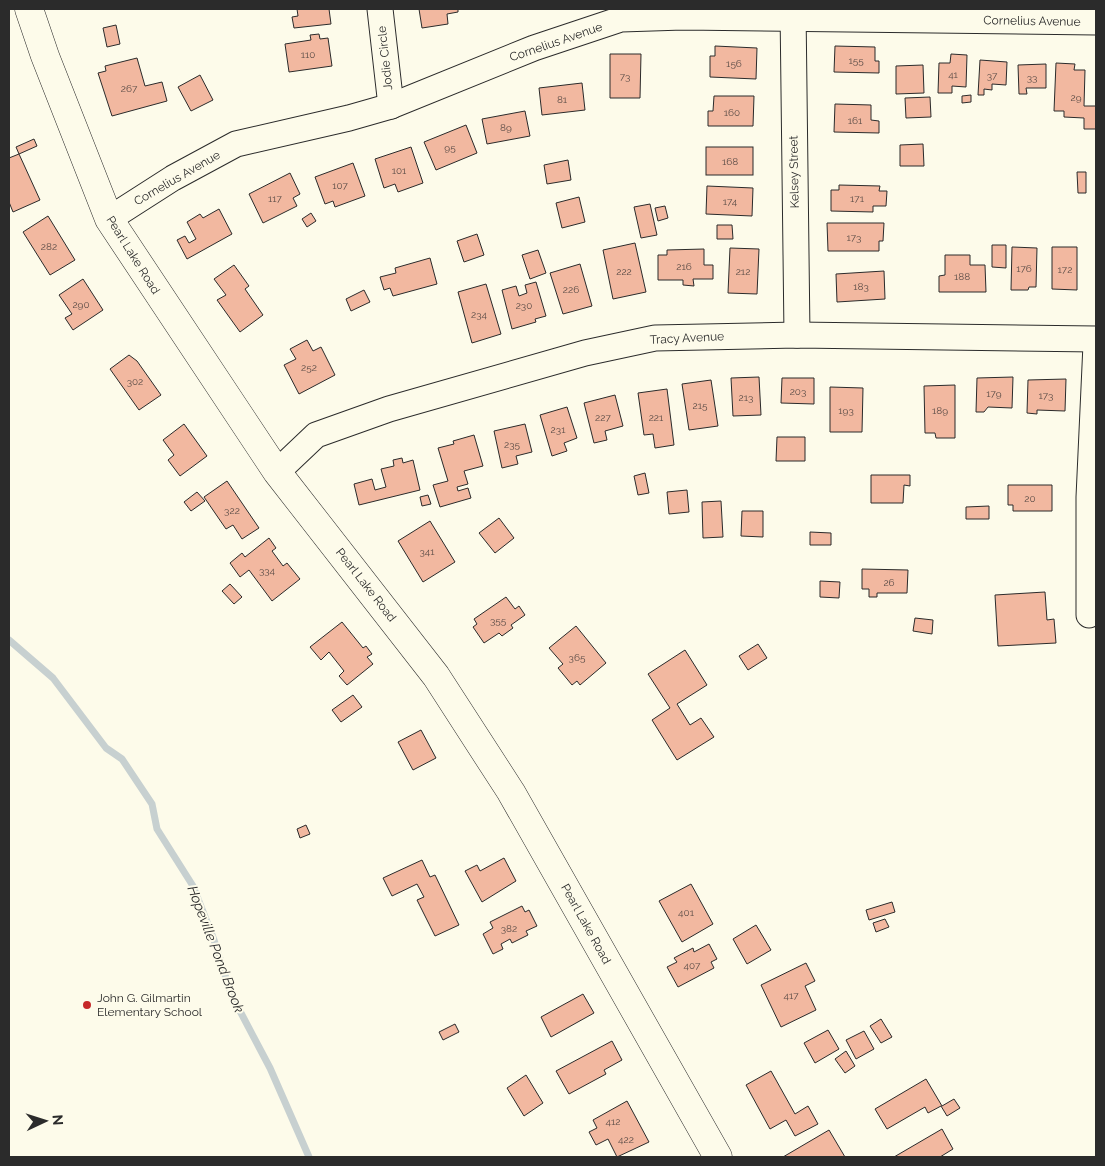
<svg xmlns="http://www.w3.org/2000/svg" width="1105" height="1166" font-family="Raleway,sans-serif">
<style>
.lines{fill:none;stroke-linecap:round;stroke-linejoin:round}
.stream{stroke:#c7d0d0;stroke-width:7}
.building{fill:#f2b8a0;stroke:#2b2b2b}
.minor-casing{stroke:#2b2b2b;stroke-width:27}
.major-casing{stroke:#2b2b2b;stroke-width:29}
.minor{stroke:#fdfbea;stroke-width:25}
.major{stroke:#fdfbea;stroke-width:28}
.poi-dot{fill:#c62828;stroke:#fdfbea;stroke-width:2}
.labels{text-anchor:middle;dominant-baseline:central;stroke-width:4;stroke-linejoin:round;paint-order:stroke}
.number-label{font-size:10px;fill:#5d4e48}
.street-label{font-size:12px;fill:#2b2b2b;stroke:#fdfbea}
.poi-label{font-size:12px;fill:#2b2b2b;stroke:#fdfbea;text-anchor:start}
.water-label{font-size:14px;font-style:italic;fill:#2b2b2b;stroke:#fdfbea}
</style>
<rect width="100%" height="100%" fill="#fdfbea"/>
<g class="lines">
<path class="stream" d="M9 640 53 678 106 748 122 759 152 804 157 829 193 886 214 940 231 994 270 1068 309 1157"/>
</g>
<g class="building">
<path d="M297 9H329L331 24 294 28 292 17 298 16Z"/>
<path d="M419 9H458V12L447 14 448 24 422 28Z"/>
<path d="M116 25 120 44 107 47 103 28Z"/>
<path d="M319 34 320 39 328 38 332 66 289 72 285 44 311 40 310 35Z"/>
<path d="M715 46 757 48 756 79 710 77V56H715Z"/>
<path d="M835 46 875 47V61H879V73L834 72Z"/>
<path d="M610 54H641L640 98H610Z"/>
<path d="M951 54 967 55 966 87 952 86V93H938L939 63H950Z"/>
<path d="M137 58 145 86 162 82 167 101 112 116 98 73 106 71 105 66Z"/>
<path d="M980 60 1007 62 1006 85 992 84V90L984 89V95H978Z"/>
<path d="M1056 63 1075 64 1074 70H1085L1084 106H1096V129H1084V118L1064 117V111H1054Z"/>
<path d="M1046 64V88H1026L1027 94H1019L1018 65Z"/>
<path d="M923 65 924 93 896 94V66Z"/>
<path d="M200 75 213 100 191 111 178 87Z"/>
<path d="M582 83 585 110 542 115 539 88Z"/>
<path d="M971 95V102L962 103V96Z"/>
<path d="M714 96H754L753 126H708V111H713Z"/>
<path d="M930 97 931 117 906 118 905 98Z"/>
<path d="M835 104 871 105V120L879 121V133L834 132Z"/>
<path d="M525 111 530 136 487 144 482 119Z"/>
<path d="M466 125 477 153 436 170 424 142Z"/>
<path d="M34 139 37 146 19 154 16 147Z"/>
<path d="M923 144 924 166H900V145Z"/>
<path d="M411 147 423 183 398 192 395 184 384 188 375 159Z"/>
<rect x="706" y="147" width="47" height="28"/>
<path d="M19 154 40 200 13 212 9 202V158Z"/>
<path d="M568 160 571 180 547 184 544 165Z"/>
<path d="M353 163 365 196 335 207 333 201 325 204 315 177Z"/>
<path d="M1077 172H1086V193H1078Z"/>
<path d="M290 173 300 194 293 198 297 206 263 223 249 194Z"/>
<path d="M839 185 880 186 879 191H887L886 206H873V212L831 211V190H839Z"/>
<path d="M707 186 753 188 752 216 706 214Z"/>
<path d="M579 197 585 222 562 228 556 203Z"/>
<path d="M650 204 657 235 641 238 634 207Z"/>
<path d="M665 206 668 218 658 221 655 208Z"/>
<path d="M219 209 232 234 187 259 177 240 185 236 189 243 196 239 187 222 200 214 203 218Z"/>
<path d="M311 213 316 221 307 227 302 219Z"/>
<path d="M48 216 75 260 50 275 23 232Z"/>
<path d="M827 223H884L883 241H879V251H828Z"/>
<path d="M717 225H732L733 239H717Z"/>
<path d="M477 234 484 255 464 262 457 241Z"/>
<path d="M635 243 646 292 613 299 603 250Z"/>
<path d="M992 245H1006V268L992 267Z"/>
<path d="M1012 247 1037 248 1036 287H1029L1028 290H1011Z"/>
<path d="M1052 247H1077V290L1052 289Z"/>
<path d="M730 248 759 249 757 294 728 293Z"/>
<path d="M704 249V265H713V279H693L694 286 683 285V280H658V255H667V250Z"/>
<path d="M538 250 546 273 530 279 522 255Z"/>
<path d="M945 255H970V265H985L986 292H939V276L945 275Z"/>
<path d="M430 258 437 284 393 296 390 288 384 290 380 277 396 273 395 268Z"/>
<path d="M580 264 592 306 563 314 550 273Z"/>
<path d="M234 265 249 286 245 289 263 315 240 332 217 300 226 295 214 279Z"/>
<path d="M884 271 885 299 837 302 836 274Z"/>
<path d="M83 279 103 310 73 330 65 318 72 314 59 295Z"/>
<path d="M536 282 546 316 535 319 536 322 512 329 502 290 516 286 519 296 527 293 525 285Z"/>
<path d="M486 284 501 334 472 343 458 292Z"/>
<path d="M364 290 370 302 351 311 346 299Z"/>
<path d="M307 340 313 351 321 347 335 375 299 394 284 365 296 359 290 349Z"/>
<path d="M129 355 137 361 161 395 139 410 110 369Z"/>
<path d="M759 377 761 415 733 416 731 378Z"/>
<path d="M1013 377 1012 408 988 407 984 412H976L977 378Z"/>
<path d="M782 378H814V404L781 403Z"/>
<path d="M1066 379 1065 411 1037 410V414L1027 413 1028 380Z"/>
<path d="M711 380 718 426 689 430 682 384Z"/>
<path d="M955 385V438H936L935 433H925L924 386Z"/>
<path d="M830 387 863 388 862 432H830Z"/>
<path d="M667 389 674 445 655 448 653 434 644 435 638 393Z"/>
<path d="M615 395 623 426 605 431 607 440 594 443 584 403Z"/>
<path d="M567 407 577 438 564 443 567 451 552 456 540 415Z"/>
<path d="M184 424 207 456 180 476 168 460 174 455 163 440Z"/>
<path d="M525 424 532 452 516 456 518 464 502 468 494 431Z"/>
<path d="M474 435 483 466 464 471 468 484 457 487 458 491 468 488 471 498 440 507 433 485 448 481 438 448 454 444 453 441Z"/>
<path d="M777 437H805V461H776Z"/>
<path d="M402 458 403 463 413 460 420 490 359 505 354 484 372 479 375 490 386 487 381 469 394 466 393 460Z"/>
<path d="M645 473 649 493 638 495 634 476Z"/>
<path d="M871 475H910V486L904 485 903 503H871Z"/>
<path d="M227 481 259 528 242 539 233 525 226 529 204 497Z"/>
<path d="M1008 485H1052V511H1013V505H1008Z"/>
<path d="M687 490 689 512 669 514 667 492Z"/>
<path d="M197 492 205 501 191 511 184 502Z"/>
<path d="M428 495 431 504 422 506 420 497Z"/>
<path d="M721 501 723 537 703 538 702 502Z"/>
<path d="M989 506V519H966V507Z"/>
<path d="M742 511H763V537L741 536Z"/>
<path d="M499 518 514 538 495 553 479 533Z"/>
<path d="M430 521 455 562 423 582 398 541Z"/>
<path d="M810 532 831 533V545H810Z"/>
<path d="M269 538 276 548 272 551 283 566 287 563 300 579 272 601 249 570 240 577 230 563 242 553 245 557Z"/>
<path d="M862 569 908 570 907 593H877V597H869V589H862Z"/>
<path d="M820 581 840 582 839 598 820 597Z"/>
<path d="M230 584 242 597 234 604 222 591Z"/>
<path d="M1045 592 1047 620 1054 619 1056 643 998 646 995 595Z"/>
<path d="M506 597 515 609 519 606 525 615 511 625 513 628 502 636 499 633 484 643 473 627 477 624 474 619Z"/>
<path d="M915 618 933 620 932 634 913 631Z"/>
<path d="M342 622 363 648 366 646 372 654 367 657 373 664 347 685 339 676 344 671 329 652 321 660 310 647Z"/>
<path d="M576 626 606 663 580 685 577 681 572 685 558 668 563 664 549 648Z"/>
<path d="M758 644 767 658 748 670 739 656Z"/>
<path d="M685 650 707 685 677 704 690 725 701 718 714 737 677 760 652 720 670 708 648 674Z"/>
<path d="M353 695 362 707 341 722 332 710Z"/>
<path d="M421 730 436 758 413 770 398 742Z"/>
<path d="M306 825 310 834 300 838 297 829Z"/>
<path d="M504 858 516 881 482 902 465 871 477 865 480 871Z"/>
<path d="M422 860 430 877 435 875 459 925 435 936 417 900 424 897 417 884 392 896 383 878Z"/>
<path d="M691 884 713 924 682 942 659 901Z"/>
<path d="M892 902 895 912 869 920 866 910Z"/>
<path d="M522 906 525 912 529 910 537 926 526 931 528 935 512 943 510 939 501 944 503 949 493 954 483 934 493 928 490 922Z"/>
<path d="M885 919 889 927 876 932 873 923Z"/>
<path d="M756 925 771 950 747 964 733 939Z"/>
<path d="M709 944 717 959 711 962 714 968 678 987 667 967 677 962 674 958 693 948 694 952Z"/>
<path d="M806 963 815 981 805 986 816 1010 781 1027 761 985Z"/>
<path d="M583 994 594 1013 551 1037 541 1017Z"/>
<path d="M881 1019 892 1037 881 1043 870 1026Z"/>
<path d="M455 1024 459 1032 443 1040 439 1032Z"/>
<path d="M828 1030 839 1049 815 1063 804 1043Z"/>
<path d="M864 1031 874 1049 856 1059 846 1040Z"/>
<path d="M612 1041 622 1060 604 1070 606 1074 569 1094 556 1071Z"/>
<path d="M846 1051 855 1066 845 1073 835 1059Z"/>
<path d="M771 1071 795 1114 808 1106 818 1124 795 1136 786 1120 770 1129 746 1085Z"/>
<path d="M526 1075 543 1103 524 1116 507 1088Z"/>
<path d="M926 1079 942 1106 954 1099 960 1108 947 1116 941 1106 928 1113 925 1107 887 1129 875 1109Z"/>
<path d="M627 1101 649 1142 617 1157 608 1139 596 1145 589 1132 597 1128 593 1120Z"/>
<path d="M942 1129 953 1149 940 1157H894Z"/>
<path d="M829 1130 845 1157H783Z"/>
</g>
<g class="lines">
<g class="minor-casing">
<g id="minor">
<path d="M380 9 391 106"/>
<path d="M793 9 797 335"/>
<path d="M109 219 173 178 236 144 349 118 391 106 534 48 621 19 683 17 1096 22"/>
<path d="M277 472 316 435 389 409 585 353 655 338 797 335 1096 339"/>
<path d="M1089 615V497L1096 344"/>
</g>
</g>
<g class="major-casing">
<path id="major" d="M29 9 45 56 109 219 277 472 436 676 511 792 718 1157"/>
</g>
<use href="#minor" class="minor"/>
<use href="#major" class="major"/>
</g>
<circle class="poi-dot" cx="87" cy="1005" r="5"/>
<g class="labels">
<g class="number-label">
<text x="308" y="54">110</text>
<text x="856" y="60">155</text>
<text x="734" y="63">156</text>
<text x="953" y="74">41</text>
<text x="992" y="75">37</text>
<text x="625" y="76">73</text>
<text x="1032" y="77">33</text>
<text x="129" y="88">267</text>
<text x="1076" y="97">29</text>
<text x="562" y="99">81</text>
<text x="732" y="112">160</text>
<text x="855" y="120">161</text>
<text x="506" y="127">89</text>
<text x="450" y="147">95</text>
<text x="730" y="161">168</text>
<text x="399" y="170">101</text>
<text x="340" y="185">107</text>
<text x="275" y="198">117</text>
<text x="857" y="198">171</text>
<text x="730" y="201">174</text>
<text x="854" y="237">173</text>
<text x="49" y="246">282</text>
<text x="684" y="266">216</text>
<text x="1024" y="268">176</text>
<text x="1065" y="269">172</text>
<text x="624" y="271">222</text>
<text x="743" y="271">212</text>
<text x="962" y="276">188</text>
<text x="861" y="286">183</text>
<text x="571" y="289">226</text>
<text x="81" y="304">290</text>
<text x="524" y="305">230</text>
<text x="479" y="314">234</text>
<text x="309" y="367">252</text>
<text x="135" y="381">302</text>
<text x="798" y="391">203</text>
<text x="994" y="393">179</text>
<text x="1046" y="395">173</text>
<text x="746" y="397">213</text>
<text x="700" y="405">215</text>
<text x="846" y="410">193</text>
<text x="940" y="410">189</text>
<text x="603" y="417">227</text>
<text x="656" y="417">221</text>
<text x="558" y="429">231</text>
<text x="512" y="444">235</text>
<text x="1030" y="498">20</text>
<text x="232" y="510">322</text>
<text x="427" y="551">341</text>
<text x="267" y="570">334</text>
<text x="889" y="582">26</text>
<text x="498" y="620">355</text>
<text x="577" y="657">365</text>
<text x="686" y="912">401</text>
<text x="509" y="928">382</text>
<text x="692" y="965">407</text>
<text x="791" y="995">417</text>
<text x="613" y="1121">412</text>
<text x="626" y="1139">422</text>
</g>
<g class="street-label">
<text transform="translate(1032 21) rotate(1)">Cornelius Avenue</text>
<text transform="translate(556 42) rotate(-19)">Cornelius Avenue</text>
<text transform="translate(385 58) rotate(-96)">Jodie Circle</text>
<text transform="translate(794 172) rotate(-91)">Kelsey Street</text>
<text transform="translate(177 178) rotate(-30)">Cornelius Avenue</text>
<text transform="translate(133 255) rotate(58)">Pearl Lake Road</text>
<text transform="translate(687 338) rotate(-3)">Tracy Avenue</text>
<text transform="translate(366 585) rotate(52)">Pearl Lake Road</text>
<text transform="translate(586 924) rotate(61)">Pearl Lake Road</text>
</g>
<g class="poi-label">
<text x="97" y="998">John G. Gilmartin<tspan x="97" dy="14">Elementary School</tspan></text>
</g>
<g class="water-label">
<text transform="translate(216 949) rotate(69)">Hopeville Pond Brook</text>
</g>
</g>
<rect width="1105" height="1166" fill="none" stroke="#2b2b2b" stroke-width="20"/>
<g transform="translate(45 1121) rotate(86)" stroke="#fdfbea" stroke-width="4" paint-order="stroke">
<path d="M0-4L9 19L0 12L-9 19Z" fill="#2b2b2b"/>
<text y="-8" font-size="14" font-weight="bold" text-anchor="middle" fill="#2b2b2b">N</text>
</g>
</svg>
